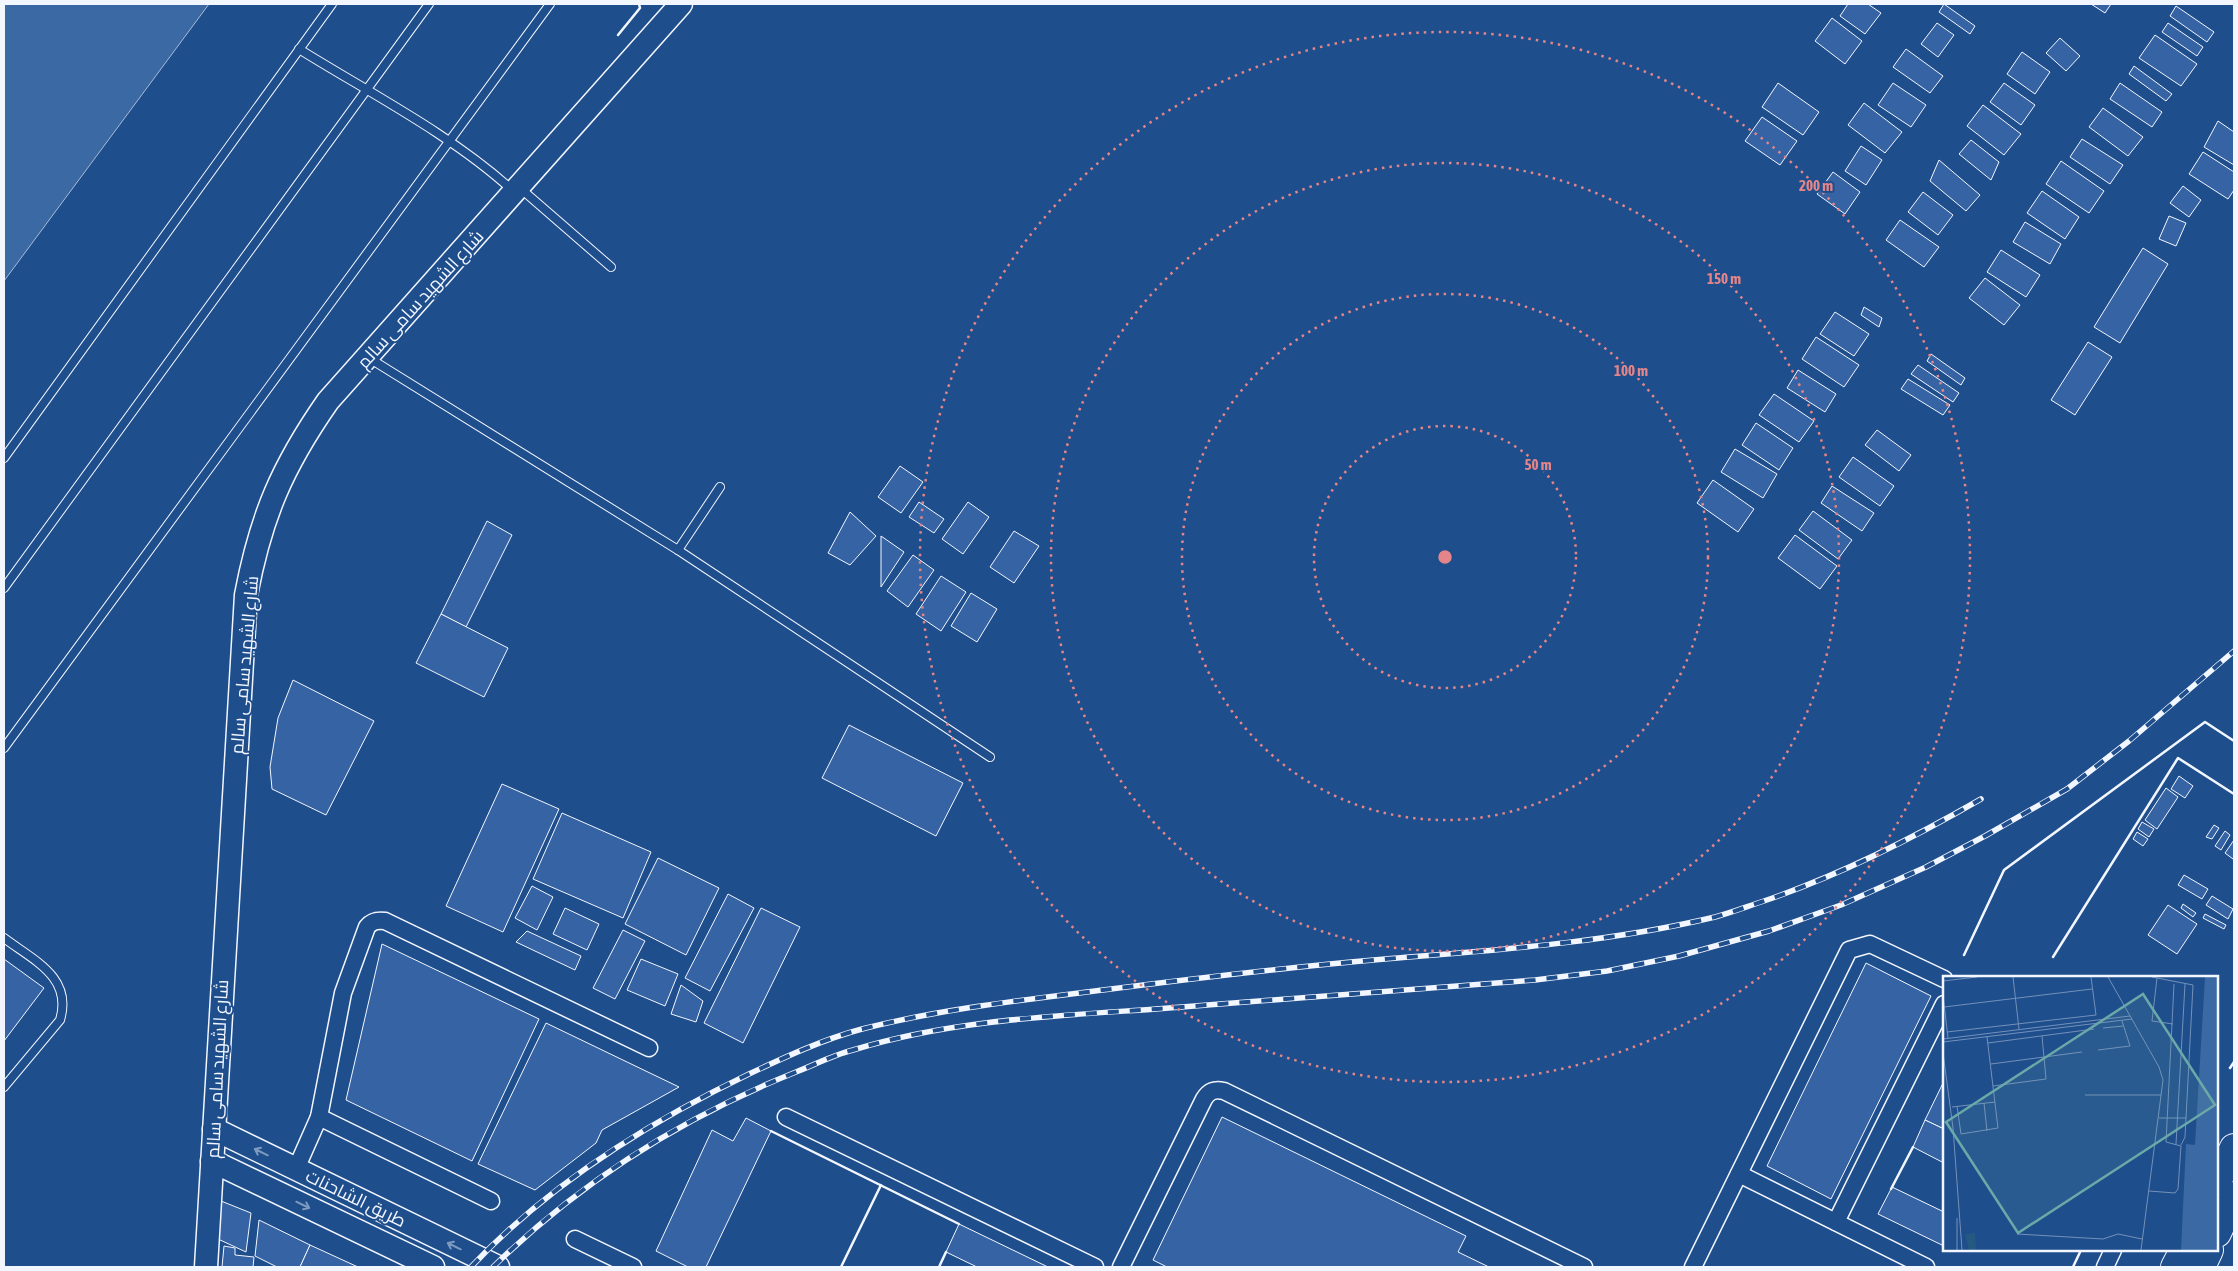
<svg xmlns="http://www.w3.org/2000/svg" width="2238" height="1271" font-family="'Asap Condensed',Cairo,sans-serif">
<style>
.water{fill:#3b69a3;stroke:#a8bbd7}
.building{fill:#3563a3;stroke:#f2f6ff}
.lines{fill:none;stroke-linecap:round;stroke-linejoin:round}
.lane-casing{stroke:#f2f6ff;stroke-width:10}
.street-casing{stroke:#f2f6ff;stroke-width:19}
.secondary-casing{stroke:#f2f6ff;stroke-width:25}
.highway-casing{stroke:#f2f6ff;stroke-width:30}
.lane{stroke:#1f4e8c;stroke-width:8}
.street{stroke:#1f4e8c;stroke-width:16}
.secondary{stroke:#1f4e8c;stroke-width:22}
.highway{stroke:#1f4e8c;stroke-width:28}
.rail-casing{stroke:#f2f6ff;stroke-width:5.5}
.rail{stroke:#1f4e8c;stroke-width:4;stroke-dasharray:11;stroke-linecap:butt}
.wall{stroke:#f2f6ff;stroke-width:2.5}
.oneway{stroke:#7e9ac0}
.ring{fill:none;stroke:#e38589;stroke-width:2.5;stroke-dasharray:2.5 5}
.labels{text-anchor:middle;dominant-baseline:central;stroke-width:4;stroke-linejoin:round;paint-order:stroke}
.street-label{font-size:18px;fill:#f2f6ff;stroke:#1f4e8c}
.inset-road{fill:none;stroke:#7391ba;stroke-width:1}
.view{fill:#6aa9a8;fill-opacity:0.15;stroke:#6aa9a8;stroke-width:2.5}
.inset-edge{fill:none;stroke:#f2f6ff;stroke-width:2.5}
.centre{fill:#e38589;stroke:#1f4e8c;stroke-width:2.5}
.ring-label{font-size:15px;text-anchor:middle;font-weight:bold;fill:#e38589;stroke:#1f4e8c;stroke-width:4;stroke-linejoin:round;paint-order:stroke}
</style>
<rect width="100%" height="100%" fill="#1f4e8c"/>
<path class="water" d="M4 4H209L4 281Z"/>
<g class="building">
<path d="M1848 4H1868L1881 13 1865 34 1840 16Z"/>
<path d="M1944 4 1975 26 1970 34 1939 12Z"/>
<path d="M2091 4H2111L2105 13Z"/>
<path d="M2176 6 2214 32 2207 42 2170 16Z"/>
<path d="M1832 18 1862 41 1845 64 1815 41Z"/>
<path d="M1937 23 1954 35 1938 57 1921 44Z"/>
<path d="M2168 23 2203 47 2197 56 2162 32Z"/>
<path d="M2155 35 2197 64 2181 86 2139 58Z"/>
<path d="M2060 38 2080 56 2066 71 2046 53Z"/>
<path d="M1906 49 1943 76 1930 93 1893 67Z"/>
<path d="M2022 52 2050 72 2035 94 2007 74Z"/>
<path d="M2134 66 2172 94 2166 101 2129 74Z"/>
<path d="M1778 83 1819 112 1803 135 1762 107Z"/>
<path d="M1893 83 1926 105 1911 127 1878 105Z"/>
<path d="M2004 83 2035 105 2021 125 1990 102Z"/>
<path d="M2120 83 2162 112 2152 127 2110 99Z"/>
<path d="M1864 103 1902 132 1885 153 1848 125Z"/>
<path d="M1983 105 2021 134 2004 155 1967 126Z"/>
<path d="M2103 108 2143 137 2128 156 2089 127Z"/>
<path d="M1762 117 1797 141 1780 165 1745 141Z"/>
<path d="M2218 121 2234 132V165L2204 147Z"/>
<path d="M2082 139 2123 165 2110 184 2070 157Z"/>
<path d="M1971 140 1999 162 1991 180 1959 154Z"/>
<path d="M1861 146 1882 160 1866 185 1845 171Z"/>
<path d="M2203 152 2234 172V190L2228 199 2189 174Z"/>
<path d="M1939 160 1980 195 1966 211 1930 181Z"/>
<path d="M2061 161 2104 191 2089 213 2046 184Z"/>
<path d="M1833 172 1860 192 1845 214 1817 194Z"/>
<path d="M2183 186 2201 200 2189 217 2170 203Z"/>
<path d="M2042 191 2079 217 2065 239 2027 213Z"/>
<path d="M1923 192 1953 215 1938 235 1908 212Z"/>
<path d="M2169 216 2186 223 2176 246 2159 239Z"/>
<path d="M1900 220 1939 247 1924 267 1886 240Z"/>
<path d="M2025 222 2061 244 2050 264 2013 242Z"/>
<path d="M2143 248 2168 264 2120 343 2094 327Z"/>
<path d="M2001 250 2040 275 2026 297 1987 272Z"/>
<path d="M1985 278 2020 305 2004 325 1969 298Z"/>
<path d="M1864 307 1882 318 1879 327 1861 315Z"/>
<path d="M1835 312 1869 334 1854 356 1820 334Z"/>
<path d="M1816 337 1859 365 1844 387 1802 359Z"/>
<path d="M2088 342 2112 357 2075 415 2051 400Z"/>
<path d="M1931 354 1965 378 1961 385 1927 361Z"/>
<path d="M1918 365 1959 393 1953 402 1911 374Z"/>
<path d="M1798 370 1836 394 1825 412 1787 388Z"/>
<path d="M1908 379 1950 405 1943 415 1901 389Z"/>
<path d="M1774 394 1814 421 1799 442 1759 415Z"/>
<path d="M1756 423 1793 448 1779 470 1742 445Z"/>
<path d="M1877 430 1911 455 1899 471 1865 445Z"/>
<path d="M1735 449 1777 474 1763 498 1721 472Z"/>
<path d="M1853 457 1894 486 1880 506 1839 477Z"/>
<path d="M900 466 923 482 901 513 878 497Z"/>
<path d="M1713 480 1754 509 1738 532 1697 503Z"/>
<path d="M1832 486 1874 513 1862 531 1821 503Z"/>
<path d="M919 502 944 519 934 533 909 517Z"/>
<path d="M968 502 989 517 963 554 942 539Z"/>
<path d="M1813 511 1852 540 1838 559 1799 530Z"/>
<path d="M850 512 876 536 850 565 828 553Z"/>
<path d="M487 521 512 535 466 627 441 614Z"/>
<path d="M1014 531 1039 546 1014 583 990 567Z"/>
<path d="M1795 535 1837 566 1820 589 1778 558Z"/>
<path d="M881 536 904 552 881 587Z"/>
<path d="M913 555 934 570 908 607 887 591Z"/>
<path d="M941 576 966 592 941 631 916 614Z"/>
<path d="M971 593 997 609 977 642 951 626Z"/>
<path d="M441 614 508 648 484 697 416 663Z"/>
<path d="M293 680 374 721 326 815 272 789 270 767 278 718Z"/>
<path d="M849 725 963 783 936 836 822 778Z"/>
<path d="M2179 776 2193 786 2185 798 2171 789Z"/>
<path d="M502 784 559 809 503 932 446 906Z"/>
<path d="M2166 788 2178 797 2157 829 2145 820Z"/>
<path d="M562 813 651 852 623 918 533 879Z"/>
<path d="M2142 822 2154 829 2149 837 2138 829Z"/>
<path d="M2214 825 2219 828 2212 839 2206 837Z"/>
<path d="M2225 831 2230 835 2221 850 2215 846Z"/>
<path d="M2137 832 2148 839 2143 846 2133 839Z"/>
<path d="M2234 840V857L2233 859 2225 853Z"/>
<path d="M658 858 719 888 686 955 625 924Z"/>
<path d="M2184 875 2208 889 2202 899 2178 885Z"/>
<path d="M532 886 553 897 537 930 515 918Z"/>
<path d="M728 894 754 908 710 991 685 978Z"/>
<path d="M2212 896 2233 909 2228 919 2206 905Z"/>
<path d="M2183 904 2196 913 2193 917 2181 908Z"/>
<path d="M2168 905 2197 924 2177 954 2148 935Z"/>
<path d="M565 908 599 924 587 950 553 934Z"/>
<path d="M761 908 800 927 743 1043 704 1023Z"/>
<path d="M2205 914 2226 925 2224 929 2203 918Z"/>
<path d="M623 930 645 941 615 999 593 988Z"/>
<path d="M527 931 581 956 575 970 516 942Z"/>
<path d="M382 944 539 1019 472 1161 346 1100Z"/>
<path d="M4 959 44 988 4 1041Z"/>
<path d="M641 959 678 974 665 1006 627 990Z"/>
<path d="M1866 963 1931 996 1831 1199 1767 1166Z"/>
<path d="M681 985 703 1001 696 1022 671 1014Z"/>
<path d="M546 1023 679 1087 602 1130 596 1143 535 1190 478 1164Z"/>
<path d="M1944 1081V1129L1925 1120Z"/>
<path d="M1222 1117 1466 1236 1458 1252 1489 1267H1167L1153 1260Z"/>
<path d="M746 1118 771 1131 706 1267H688L656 1251 712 1130 733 1141Z"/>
<path d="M1925 1120 1944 1129V1163L1913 1147Z"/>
<path d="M1892 1187 1944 1212V1246L1878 1214Z"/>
<path d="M221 1201 251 1213 246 1252 218 1239Z"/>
<path d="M259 1220 310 1245 300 1267H277L255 1256Z"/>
<path d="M959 1224 1048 1267H977L946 1252Z"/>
<path d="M310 1245 358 1267H300Z"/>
<path d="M224 1246 235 1248V1255L254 1257 253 1267H222Z"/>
</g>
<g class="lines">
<g class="lane-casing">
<g id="lane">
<path d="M299 49C368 92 452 135 512 190"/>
<path d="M520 188 611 267"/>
<path d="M369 358 678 550 990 757"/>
<path d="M4 458 332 4"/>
<path d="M678 550 720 487"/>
<path d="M4 588 429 4"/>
<path d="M4 748 550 4"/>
<path d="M4 938C33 960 73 977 60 1020L4 1087"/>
</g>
</g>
<g class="street-casing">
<g id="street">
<path d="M319 1117 491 1201"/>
<path d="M786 1117 1095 1267"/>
<path d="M296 1169 319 1117 343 993 367 927C372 921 377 920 385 921L649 1048"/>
<path d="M1739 1174 1926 1267"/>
<path d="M1836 1222 1944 1004"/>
<path d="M575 1239 633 1267"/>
<path d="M1121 1267 1204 1099C1209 1091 1214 1089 1224 1091L1584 1267"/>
<path d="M1693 1267 1849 950 1870 944 1944 979"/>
<path d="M2105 1267 2113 1250"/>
</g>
</g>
<g class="secondary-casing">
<g id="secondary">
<path d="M214 1129 498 1267"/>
<path d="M212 1161 433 1267"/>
<path d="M206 1267 246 595C261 516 282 467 328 401L681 4"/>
</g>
</g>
<g class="highway-casing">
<g id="highway">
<path d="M2217 1181 2234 1148"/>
<path d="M2217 1233 2234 1196"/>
<path d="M2175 1267 2184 1250"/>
<path d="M2201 1267 2209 1250"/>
</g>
</g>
<use href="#lane" class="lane"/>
<use href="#street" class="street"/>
<use href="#secondary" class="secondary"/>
<use href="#highway" class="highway"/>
<g class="rail-casing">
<g id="rail">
<path d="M471 1267C549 1184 647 1123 749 1074 785 1057 824 1039 862 1029 941 1009 1023 1000 1103 990 1197 978 1290 967 1385 959 1496 950 1606 943 1715 917 1730 913 1746 907 1761 902 1838 876 1910 840 1981 799"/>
<path d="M493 1267C581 1181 681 1118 796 1072 814 1065 833 1055 853 1050 951 1020 1054 1016 1156 1009 1282 999 1408 990 1535 980L1607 971 1679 956 1769 931 1841 905 1926 867 1985 836 2067 789 2129 741 2234 651"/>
</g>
</g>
<use href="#rail" class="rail"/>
<g class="wall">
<path d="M618 35 640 8 639 4"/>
<path d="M1964 955 2004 870 2205 722 2234 741"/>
<path d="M2053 957 2178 758 2234 794"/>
<path d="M2230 1068 2234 1062"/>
<path d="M771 1131 959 1224"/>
<path d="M1891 1189 1913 1147"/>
<path d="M841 1267 881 1185"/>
<path d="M939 1267 946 1252"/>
<path d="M2073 1267 2081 1250"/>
</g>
</g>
<defs><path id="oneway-shaft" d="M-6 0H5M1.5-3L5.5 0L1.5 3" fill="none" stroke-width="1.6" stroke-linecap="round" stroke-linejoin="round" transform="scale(1.25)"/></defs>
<g class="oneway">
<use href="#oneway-shaft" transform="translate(261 1152) rotate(-154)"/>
<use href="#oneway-shaft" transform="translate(303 1205) rotate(26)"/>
<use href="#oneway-shaft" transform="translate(454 1246) rotate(-154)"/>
</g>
<g class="ring">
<circle cx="1445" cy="557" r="131"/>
<circle cx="1445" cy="557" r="263"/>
<circle cx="1445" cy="557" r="394"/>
<circle cx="1445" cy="557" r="525"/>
</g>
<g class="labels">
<g class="street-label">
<text transform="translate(420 299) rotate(-48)">شارع الشهيد سامى سالم</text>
<text transform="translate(244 665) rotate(-85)">شارع الشهيد سامى سالم</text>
<text transform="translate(217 1069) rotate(-87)">شارع الشهيد سامى سالم</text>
<text transform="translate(356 1198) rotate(26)">طريق الشاحنات</text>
</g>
</g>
<g transform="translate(1943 976)">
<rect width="275" height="275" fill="#1f4e8c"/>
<path d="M32 257 33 274H26L22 258Z" fill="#245a82"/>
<path d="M262 1H275V274H238L243 168 252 169Z" fill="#3b69a3"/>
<path class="inset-road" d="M70 1 76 53M148 1 153 39M165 1 216 91 220 104 198 274M209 1 250 9 242 161 238 169M214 2 209 45 230 48M0 5 34 1M0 19 5 62M1 31 149 13M160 52 180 50M4 56 153 39M0 63 187 40M0 66 189 43M45 67 151 53M155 74 187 70 179 45M0 77 10 152 19 274M48 88 139 76M50 110 103 103 99 60M142 119H218M41 127 44 155M14 130 18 158 55 152 44 61M9 131 52 126M216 142H243M233 168 242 8M206 215 232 217 235 213 238 170 223 166 231 8M14 242V274M74 258 160 263 175 258 199 263"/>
<path class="view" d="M200 18 272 129 75 257 3 146Z"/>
<rect width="275" height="275" class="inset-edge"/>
</g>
<circle cx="1445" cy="557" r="8" class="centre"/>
<g class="ring-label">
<text x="1816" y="191">200 m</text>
<text x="1724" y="284">150 m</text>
<text x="1631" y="376">100 m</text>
<text x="1538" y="470">50 m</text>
</g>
<rect width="2238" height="1271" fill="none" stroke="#f2f6ff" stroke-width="10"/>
</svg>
